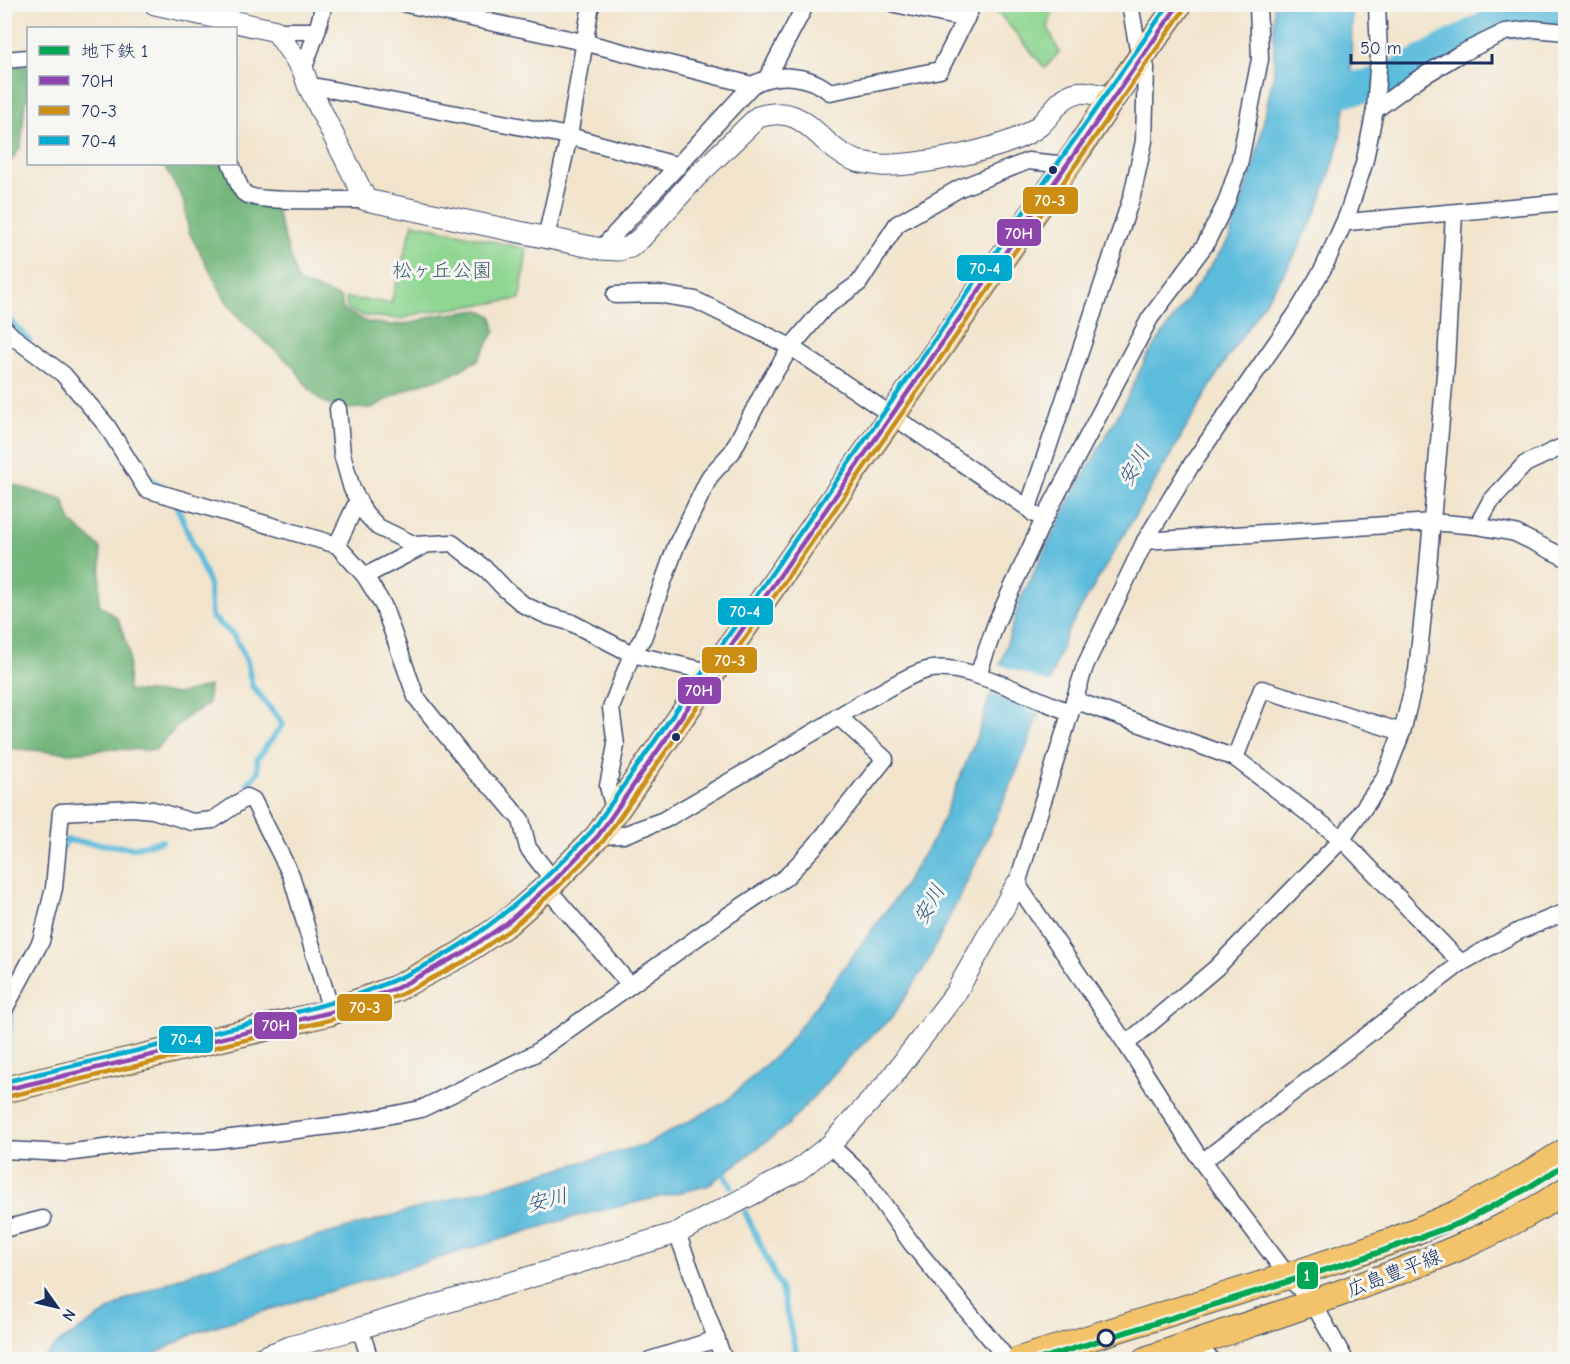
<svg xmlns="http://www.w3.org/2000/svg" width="1570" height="1364" font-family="'Comic Neue','Klee One',sans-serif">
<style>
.green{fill:#8ed590;stroke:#548277;stroke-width:1.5}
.forest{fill:#72b67a;stroke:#46726c;stroke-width:1.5}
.water{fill:#5cbcdb;stroke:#3c769c;stroke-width:1.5}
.pier{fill:#f2e4cc}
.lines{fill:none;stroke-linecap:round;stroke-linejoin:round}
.stream{stroke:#5cbcdb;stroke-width:6}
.river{stroke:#5cbcdb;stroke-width:34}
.minor-casing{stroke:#3b4a6e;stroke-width:19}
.tertiary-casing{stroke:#3b4a6e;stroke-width:23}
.primary-casing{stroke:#3b4a6e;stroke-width:28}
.minor{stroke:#fff;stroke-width:16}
.tertiary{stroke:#fff;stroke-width:21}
.primary{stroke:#f2c36a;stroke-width:26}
.bus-1-casing{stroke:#f6f6f2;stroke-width:9}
.bus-2-casing{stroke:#f6f6f2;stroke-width:9}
.bus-3-casing{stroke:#f6f6f2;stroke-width:9}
.bus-1{stroke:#8e44ad;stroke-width:4.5}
.bus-2{stroke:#cb8e13;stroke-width:4.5}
.bus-3{stroke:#00a9ce;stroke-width:4.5}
.metro-1-casing{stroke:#f6f6f2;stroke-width:10}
.metro-1{stroke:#00a651;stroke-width:6}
.bus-dot{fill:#1b2f5e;stroke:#f6f6f2;stroke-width:2}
.stop-dot{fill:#f6f6f2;stroke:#1b2f5e;stroke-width:3}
.labels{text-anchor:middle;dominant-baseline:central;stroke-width:6;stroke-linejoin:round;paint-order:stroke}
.park-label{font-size:20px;fill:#38586a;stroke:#f6f6f2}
.street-label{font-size:20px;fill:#1b2f5e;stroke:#f6f6f2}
.water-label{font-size:21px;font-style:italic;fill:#2e5984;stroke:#f6f6f2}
.line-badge{stroke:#f6f6f2;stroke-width:2}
.badge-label{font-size:16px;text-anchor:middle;font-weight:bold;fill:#fff}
</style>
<rect width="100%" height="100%" fill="#f6f6f2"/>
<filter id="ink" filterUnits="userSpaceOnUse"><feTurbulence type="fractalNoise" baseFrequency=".0167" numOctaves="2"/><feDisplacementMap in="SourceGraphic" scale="12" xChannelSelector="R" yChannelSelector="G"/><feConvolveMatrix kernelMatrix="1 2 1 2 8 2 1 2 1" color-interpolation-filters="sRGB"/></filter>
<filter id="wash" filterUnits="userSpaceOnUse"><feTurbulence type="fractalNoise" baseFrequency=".008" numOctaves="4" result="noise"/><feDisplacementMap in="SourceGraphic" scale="24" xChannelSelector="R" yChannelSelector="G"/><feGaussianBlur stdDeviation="1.35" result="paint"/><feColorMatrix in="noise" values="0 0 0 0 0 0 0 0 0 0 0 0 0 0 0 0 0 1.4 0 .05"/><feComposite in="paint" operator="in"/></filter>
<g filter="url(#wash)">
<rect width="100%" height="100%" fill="#f2e4cc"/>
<g class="green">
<path d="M992 5H1055L1048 27 1059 52 1045 68Z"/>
<path d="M413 223 527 249 520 299 420 313 402 319 363 316 347 309 346 298 391 303Z"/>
</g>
<g class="forest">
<path d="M28 65V100L25 101 21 146 8 166 5 167 4 68Z"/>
<path d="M163 164H228L245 201 275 207 298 282 341 298 343 310 367 322 389 325 413 323 432 316 480 310 492 316 495 331 478 360 449 376 416 385 371 408 338 409 320 400 306 385 294 367 244 323 228 304 189 232 183 199Z"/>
<path d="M5 482 63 500 71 522 100 547 101 560 99 604 118 619 129 651 128 691 181 694 209 686 208 704 185 718 155 750 110 749 71 753 5 748Z"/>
</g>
<path class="water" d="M1274 5H1352L1351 74 1337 153 1317 211 1290 264 1224 363 1066 634 1026 749 979 857 925 967 892 1017 849 1057 788 1125 707 1186 577 1216 199 1331 145 1359 40 1360 59 1343 127 1299 202 1269 647 1144 725 1102 785 1047 898 895 937 833 978 734 1022 596 1071 498 1123 406 1146 358 1228 241 1255 161 1274 73Z"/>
<path class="pier" d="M998 664 1052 684 1042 713 988 693Z"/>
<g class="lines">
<g class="stream">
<path d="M4 314 29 340"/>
<path d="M145 476 165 488"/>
<path d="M177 506 209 584 212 617 234 636 247 661 252 686 283 724 257 759 258 772 247 784"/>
<path d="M64 846 65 840 133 848 162 841"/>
<path d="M6 1068 11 1008"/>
<path d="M721 1168 731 1186"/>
<path d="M745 1212 781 1289 798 1360"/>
</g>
<path class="river" d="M1314 94 1382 84 1500 21 1566 24"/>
</g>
</g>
<g filter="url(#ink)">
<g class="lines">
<g class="minor-casing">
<g id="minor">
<path d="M406 4 583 42 752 85"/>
<path d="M895 4 966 19"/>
<path d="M276 31H317"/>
<path d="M4 60 28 58"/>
<path d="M303 70 317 31 324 4"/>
<path d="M767 78 806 4"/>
<path d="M308 85 569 136 679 166"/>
<path d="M1375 110 1415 81 1458 55 1505 32 1534 29 1566 32"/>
<path d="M231 164C235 172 238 187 244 193 255 204 346 199 366 200"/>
<path d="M1347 216 1348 222 1566 202"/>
<path d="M546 238 569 136 591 4"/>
<path d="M601 249 752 85C777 72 808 74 830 92L940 70 973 4"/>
<path d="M615 295 658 294 695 300 791 347 1028 508 1034 514"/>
<path d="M4 328 12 336 63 374 107 426 146 489 337 545 365 576 383 605 416 697 476 773 498 793 521 820 528 848 554 881"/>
<path d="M338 409 342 454 352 489 365 513 378 527 415 545 452 543 488 571 505 589 524 605 548 616 570 622 632 654 714 673"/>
<path d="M1028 508 1132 196 1144 141 1146 67 1140 61 1130 4"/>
<path d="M1477 526 1490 502 1525 464 1566 445"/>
<path d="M1145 541 1432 522 1477 526 1515 533 1566 558"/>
<path d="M337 545 358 500"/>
<path d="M365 576 425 545"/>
<path d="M978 675 996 623 1042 523 1150 318 1205 245 1226 203 1239 165 1260 59 1258 4"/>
<path d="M1074 700 1235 758 1342 839 1461 963"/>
<path d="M1235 758 1262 689 1402 732"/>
<path d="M615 813 608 786 616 745 611 708 632 654 643 638 676 546 710 476 732 452 768 383 791 347 824 308 859 283 897 224 960 188 1028 161 1067 165"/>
<path d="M598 836 623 835 664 820 826 725C843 712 863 702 881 692 896 684 910 674 927 670 963 660 1034 700 1070 712"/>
<path d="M546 887 630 985"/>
<path d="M4 1010 41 941 54 888 61 812 132 808 153 810 192 822 213 820 247 797 253 800 291 875 331 1011"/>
<path d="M1126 1044 1216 968 1342 839 1384 779 1402 732 1417 671 1427 577 1446 363 1454 213"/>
<path d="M830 1145 864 1177 912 1244 1008 1360"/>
<path d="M4 1150 66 1153 143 1143 215 1140 346 1124 421 1109 534 1054 726 917 786 877 816 845 885 759 838 716"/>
<path d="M1202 1162 1461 963 1519 931 1566 912"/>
<path d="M4 1229 43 1219"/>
<path d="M677 1233 724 1360"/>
<path d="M360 1328 370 1360"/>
<path d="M1192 1344 1212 1360"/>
<path d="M650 1360 717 1339"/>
<path d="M1345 1360 1313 1303 1288 1276 1202 1162 1126 1044 1017 884 1085 666 1145 541 1190 467 1296 314 1324 267 1347 216 1364 164 1375 110 1379 55 1377 4"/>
</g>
</g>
<g class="tertiary-casing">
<g id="tertiary">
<path d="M155 4 276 31 303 70 308 85 366 200 601 249 619 250 630 247 641 238 695 178 758 117C809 101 817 148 857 161 864 163 873 164 880 165 915 167 1011 149 1039 126 1051 116 1059 97 1076 93 1086 90 1101 96 1112 98"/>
<path d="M256 1360 290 1347 360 1328 677 1233 797 1171 830 1145 888 1082 955 994 1017 884"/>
</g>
</g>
<g class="primary-casing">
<g id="primary">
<path d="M4 1090 328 1013 397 988 461 954 507 923 554 881 598 836 1078 150 1112 98 1179 4"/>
<path d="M1019 1360 1288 1276 1395 1240 1456 1214 1520 1180 1566 1151"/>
<path d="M1145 1360C1216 1335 1289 1312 1360 1286 1432 1260 1502 1233 1566 1190"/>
</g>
</g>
<use href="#minor" class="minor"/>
<use href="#tertiary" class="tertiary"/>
<use href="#primary" class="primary"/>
<g class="bus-1-casing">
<path id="bus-1" d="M4 1090 328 1013 397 988 461 954 507 923 554 881 598 836 1179 4"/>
</g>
<g class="bus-2-casing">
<path id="bus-2" d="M6 1097 330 1020 400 995 465 961 511 929 559 886 604 840 1185 8"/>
</g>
<g class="bus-3-casing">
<path id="bus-3" d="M4 1082C75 1065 146 1049 216 1032 302 1011 383 995 459 946 509 914 551 874 592 831L1169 4"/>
</g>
<use href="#bus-1" class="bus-1"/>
<use href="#bus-2" class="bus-2"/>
<use href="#bus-3" class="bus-3"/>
<g class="metro-1-casing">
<path id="metro-1" d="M1037 1360 1363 1258 1460 1223 1526 1189 1566 1164"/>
</g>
<use href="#metro-1" class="metro-1"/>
</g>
</g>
<g class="bus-dot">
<circle cx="1053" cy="170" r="5"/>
<circle cx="676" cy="737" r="5"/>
</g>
<circle class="stop-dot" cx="1106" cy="1338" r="8"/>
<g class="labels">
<g class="park-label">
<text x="442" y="270">松ヶ丘公園</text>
</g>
<g class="street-label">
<text transform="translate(1394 1273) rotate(-21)">広島豊平線</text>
</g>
<g class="water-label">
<text transform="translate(1134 466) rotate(-60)">安川</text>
<text transform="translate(929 904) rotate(-60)">安川</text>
<text transform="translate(547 1200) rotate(-14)">安川</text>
</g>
</g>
<g class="line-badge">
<rect x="1022" y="186" width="57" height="29" rx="6" fill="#cb8e13"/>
<rect x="996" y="218" width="46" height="29" rx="6" fill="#8e44ad"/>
<rect x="956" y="254" width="57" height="28" rx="6" fill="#00a9ce"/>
<rect x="717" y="597" width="57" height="29" rx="6" fill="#00a9ce"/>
<rect x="701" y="646" width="57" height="28" rx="6" fill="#cb8e13"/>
<rect x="677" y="676" width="45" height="29" rx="6" fill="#8e44ad"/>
<rect x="336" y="993" width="57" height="29" rx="6" fill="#cb8e13"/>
<rect x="253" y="1011" width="45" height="29" rx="6" fill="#8e44ad"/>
<rect x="158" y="1025" width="56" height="29" rx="6" fill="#00a9ce"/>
<rect x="1296" y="1261" width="23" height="29" rx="6" fill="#00a651"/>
</g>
<g class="badge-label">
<text x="1050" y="206">70-3</text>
<text x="1019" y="239">70H</text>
<text x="985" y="274">70-4</text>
<text x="745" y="617">70-4</text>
<text x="730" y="666">70-3</text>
<text x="699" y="696">70H</text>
<text x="365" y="1013">70-3</text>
<text x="276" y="1031">70H</text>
<text x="186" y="1045">70-4</text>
<text x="1307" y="1281">1</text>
</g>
<rect width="1570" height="1364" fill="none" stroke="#f6f6f2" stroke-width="24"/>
<rect x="27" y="27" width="210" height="138" fill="#f6f6f2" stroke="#9ea6b7" stroke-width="1.5"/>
<rect x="39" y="46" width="30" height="9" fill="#00a651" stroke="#9ea6b7" stroke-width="1.5"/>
<text x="81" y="57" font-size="18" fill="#1b2f5e">地下鉄 1</text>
<rect x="39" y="76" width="30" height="9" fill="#8e44ad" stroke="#9ea6b7" stroke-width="1.5"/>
<text x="81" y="87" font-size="18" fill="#1b2f5e">70H</text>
<rect x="39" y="106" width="30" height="9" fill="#cb8e13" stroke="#9ea6b7" stroke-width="1.5"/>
<text x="81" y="117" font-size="18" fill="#1b2f5e">70-3</text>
<rect x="39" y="136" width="30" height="9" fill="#00a9ce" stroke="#9ea6b7" stroke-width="1.5"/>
<text x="81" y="147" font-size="18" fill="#1b2f5e">70-4</text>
<g transform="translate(57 1307) rotate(124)" stroke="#f6f6f2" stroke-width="4.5" paint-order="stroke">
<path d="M0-4.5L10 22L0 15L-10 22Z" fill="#1b2f5e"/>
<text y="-9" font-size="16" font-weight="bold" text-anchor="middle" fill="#1b2f5e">N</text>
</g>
<path d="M1351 54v9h141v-9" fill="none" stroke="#1b2f5e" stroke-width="3"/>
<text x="1360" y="54" font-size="18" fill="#1b2f5e" stroke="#f6f6f2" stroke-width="4.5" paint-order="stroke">50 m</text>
</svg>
